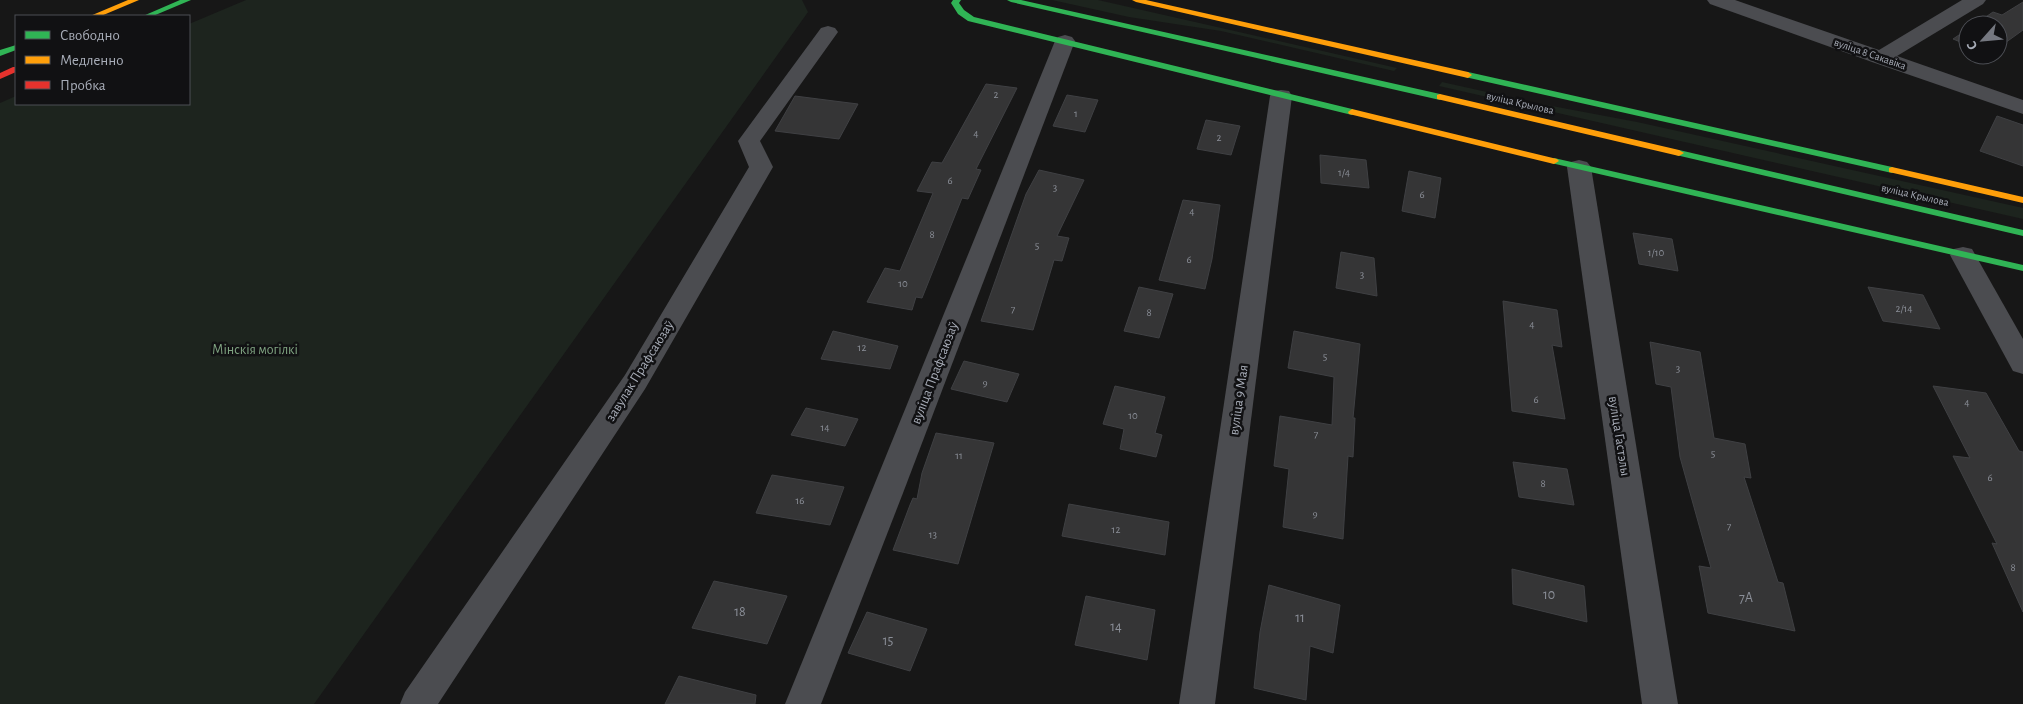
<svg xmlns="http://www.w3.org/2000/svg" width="2023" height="704" font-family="'Alegreya Sans',sans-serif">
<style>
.green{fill:#1d241e}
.building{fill:#353536;stroke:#3f4043}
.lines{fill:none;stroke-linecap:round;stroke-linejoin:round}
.street{fill:#4b4c50;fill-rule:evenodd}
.fast{fill:#30b455;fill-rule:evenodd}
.slow{fill:#ff9f0a;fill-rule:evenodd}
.jam{fill:#e5322d;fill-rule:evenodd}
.labels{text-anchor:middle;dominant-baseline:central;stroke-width:5;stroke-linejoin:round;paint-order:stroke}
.far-street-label{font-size:11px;fill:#a8adb8;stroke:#111113}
.number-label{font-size:11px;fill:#8b8f98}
.park-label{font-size:14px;fill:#7fa381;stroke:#111113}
.street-label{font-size:14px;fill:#a8adb8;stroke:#111113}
.near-number-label{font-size:14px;fill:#8b8f98}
</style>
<rect width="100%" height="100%" fill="#171717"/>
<g class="green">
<path d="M246 0H802L808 12 314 704H0V103L16 96V104H189V24Z"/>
<path d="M1052 0H1098L1397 68 1394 71 1221 31 1129 17Z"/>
<path d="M1442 82 1536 103 1637 122 2023 208V219L1439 86Z"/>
</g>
<g class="building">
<path d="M2023 2V30L1998 48V25H1974L1993 12 2002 15Z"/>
<path d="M1968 29V45L1953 39Z"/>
<path d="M986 84 1017 88 976 169 981 170 968 199 962 198 922 298 916 297 912 310 867 302 885 268 900 271 933 193 917 191 932 162 942 163Z"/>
<path d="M1067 95 1098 100 1085 132 1053 126Z"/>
<path d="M795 96 834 101 858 104 839 139 775 131Z"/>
<path d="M1997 116 2023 125V166L1980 151Z"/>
<path d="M1206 120 1240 126 1231 155 1197 149Z"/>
<path d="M1320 155 1366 160 1369 188 1321 183Z"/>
<path d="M1039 170 1084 180 1057 236 1069 238 1062 261 1054 260 1033 330 981 321 1026 194Z"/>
<path d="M1409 171 1441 178 1435 218 1402 211Z"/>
<path d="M1183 200 1220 205 1212 259 1205 289 1159 280Z"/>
<path d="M1633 233 1672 239 1678 271 1639 264Z"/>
<path d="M1341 252 1374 258 1377 296 1336 288Z"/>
<path d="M1139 287 1173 294 1159 338 1124 331Z"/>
<path d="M1868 287 1923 295 1940 329 1883 321Z"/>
<path d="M1503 301 1557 310 1562 347 1552 345 1565 419 1512 411Z"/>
<path d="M833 331 898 346 890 369 821 359Z"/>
<path d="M1294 331 1360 344 1353 418H1355L1353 457 1348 456 1343 539 1283 527 1289 469 1274 466 1280 416 1332 425 1334 377 1288 368Z"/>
<path d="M1650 342 1700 352 1714 438 1745 444 1751 478 1744 477 1778 582 1783 583 1795 631 1708 613 1699 566 1711 568 1680 457 1671 387 1656 384Z"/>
<path d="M964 361 1019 374 1007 402 951 389Z"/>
<path d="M1115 386 1165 397 1155 433 1162 435 1156 457 1120 449 1124 429 1103 424Z"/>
<path d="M1933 386 1986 393 2019 451 2023 452V612L1992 543 1997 544 1953 456 1970 458Z"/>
<path d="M806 408 858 419 845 446 791 435Z"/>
<path d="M936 433 994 443 958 564 893 550 910 505 913 498 917 499 922 473Z"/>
<path d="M1513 462 1567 469 1574 505 1519 497Z"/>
<path d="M772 475 844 487 830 525 756 513Z"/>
<path d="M1069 504 1169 522 1165 555 1062 536Z"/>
<path d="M1512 569 1584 586 1587 622 1513 604Z"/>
<path d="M714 581 787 596 767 644 692 628Z"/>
<path d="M1269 585 1340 605 1333 653 1310 646 1306 700 1254 688 1260 632Z"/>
<path d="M1086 596 1155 610 1147 660 1075 645Z"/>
<path d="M867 612 927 629 910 671 848 653Z"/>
<path d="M679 676 756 695 755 704H665Z"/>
</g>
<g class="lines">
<g class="street">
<path d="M1707 0H1735L1879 50 1962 0H1986L1983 4 1897 56 2023 100V114L1872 62 1710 4Z"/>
<path d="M828 26 835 28 838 32 760 141 773 167 645 389 438 704H400L405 692 625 375 749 167 738 141 821 28Z"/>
<path d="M1065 35 1072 37 1075 41 903 493 821 704H785L1055 41 1058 37Z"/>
<path d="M1281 90 1289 91 1292 96 1215 704H1179L1270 96 1273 91Z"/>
<path d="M1579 160 1587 162 1591 167 1678 704H1642L1567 167 1571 162Z"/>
<path d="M1963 247 1972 249 2023 339V374L2013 371 1950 255 1954 249Z"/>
</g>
<g class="fast">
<path d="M180 0H191L153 16H143Z"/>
<path d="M953 0H961L959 3 964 10 974 17 1352 109 1356 112 1352 115 968 21 958 14 951 3Z"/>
<path d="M1007 0H1021L1440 94 1444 97 1440 100 1011 2Z"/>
<path d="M16 45V50L0 56V50Z"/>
<path d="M1468 72 1892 167 1897 170 1892 173 1465 77V73Z"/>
<path d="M1679 150 2023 230V236L1676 155 1674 153Z"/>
<path d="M1554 158 2023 265V271L1551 163 1549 161Z"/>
</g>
<g class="slow">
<path d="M128 0H139L101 16H90Z"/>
<path d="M1132 0H1146L1468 72 1472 75 1468 78 1136 2Z"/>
<path d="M1440 94 1679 150 1684 153 1679 156 1437 99V95Z"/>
<path d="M1352 109 1557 159 1559 161 1554 164 1349 114 1348 112Z"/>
<path d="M1892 167 2023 197V203L1889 172V168Z"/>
</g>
<path class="jam" d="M13 67H16V72L0 79V73Z"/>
</g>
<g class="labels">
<g class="far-street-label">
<text transform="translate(1870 54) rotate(19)">вуліца 8 Сакавіка</text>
<text transform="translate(1520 103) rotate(13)">вуліца Крылова</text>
<text transform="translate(1915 195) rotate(13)">вуліца Крылова</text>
</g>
<g class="number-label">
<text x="996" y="94">2</text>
<text x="1076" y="113">1</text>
<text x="976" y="133">4</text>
<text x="1219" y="137">2</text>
<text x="1344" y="172">1/4</text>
<text x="950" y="180">6</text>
<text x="1055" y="187">3</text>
<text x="1422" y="194">6</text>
<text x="1192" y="211">4</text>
<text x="932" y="234">8</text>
<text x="1037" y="245">5</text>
<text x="1656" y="252">1/10</text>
<text x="1189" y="259">6</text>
<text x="1362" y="274">3</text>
<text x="903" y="283">10</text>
<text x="1904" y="308">2/14</text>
<text x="1013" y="309">7</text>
<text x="1149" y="312">8</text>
<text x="1532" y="324">4</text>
<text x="862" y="347">12</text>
<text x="1325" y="356">5</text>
<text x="1678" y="368">3</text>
<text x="985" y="382">9</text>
<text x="1536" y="399">6</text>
<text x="1967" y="402">4</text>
<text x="1133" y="415">10</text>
<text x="825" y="427">14</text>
<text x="1316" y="434">7</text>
<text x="1713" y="453">5</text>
<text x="959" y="455">11</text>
<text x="1990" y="477">6</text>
<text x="1543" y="483">8</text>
<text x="800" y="500">16</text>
<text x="1315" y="513">9</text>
<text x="1729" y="526">7</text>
<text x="1116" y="529">12</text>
<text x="933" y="534">13</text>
<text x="2013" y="567">8</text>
</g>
<g class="park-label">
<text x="255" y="350">Мінскія могілкі</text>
</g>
<g class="street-label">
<text transform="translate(640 371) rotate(-58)">завулак Прафсаюзаў</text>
<text transform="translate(935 373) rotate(-69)">вуліца Прафсаюзаў</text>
<text transform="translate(1239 400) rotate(-82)">вуліца 9 Мая</text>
<text transform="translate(1619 436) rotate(81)">вуліца Гастэлы</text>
</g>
<g class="near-number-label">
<text x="1549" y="595">10</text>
<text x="1746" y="598">7А</text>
<text x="740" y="612">18</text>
<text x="1300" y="618">11</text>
<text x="1116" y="627">14</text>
<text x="888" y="641">15</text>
</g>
</g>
<rect x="15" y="15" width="175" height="90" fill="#111113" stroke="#4d4f55"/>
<rect x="25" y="31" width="25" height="8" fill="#30b455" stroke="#4d4f55"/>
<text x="60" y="40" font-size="15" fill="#a8adb8">Свободно</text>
<rect x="25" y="56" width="25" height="8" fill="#ff9f0a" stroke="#4d4f55"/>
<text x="60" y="65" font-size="15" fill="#a8adb8">Медленно</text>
<rect x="25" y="81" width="25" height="8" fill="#e5322d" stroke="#4d4f55"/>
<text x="60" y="90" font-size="15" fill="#a8adb8">Пробка</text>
<g transform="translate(1983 40) rotate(243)"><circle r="24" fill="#111113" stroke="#4d4f55"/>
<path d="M0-4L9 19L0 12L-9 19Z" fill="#757880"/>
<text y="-8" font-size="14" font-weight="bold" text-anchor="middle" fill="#a8adb8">С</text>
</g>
</svg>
